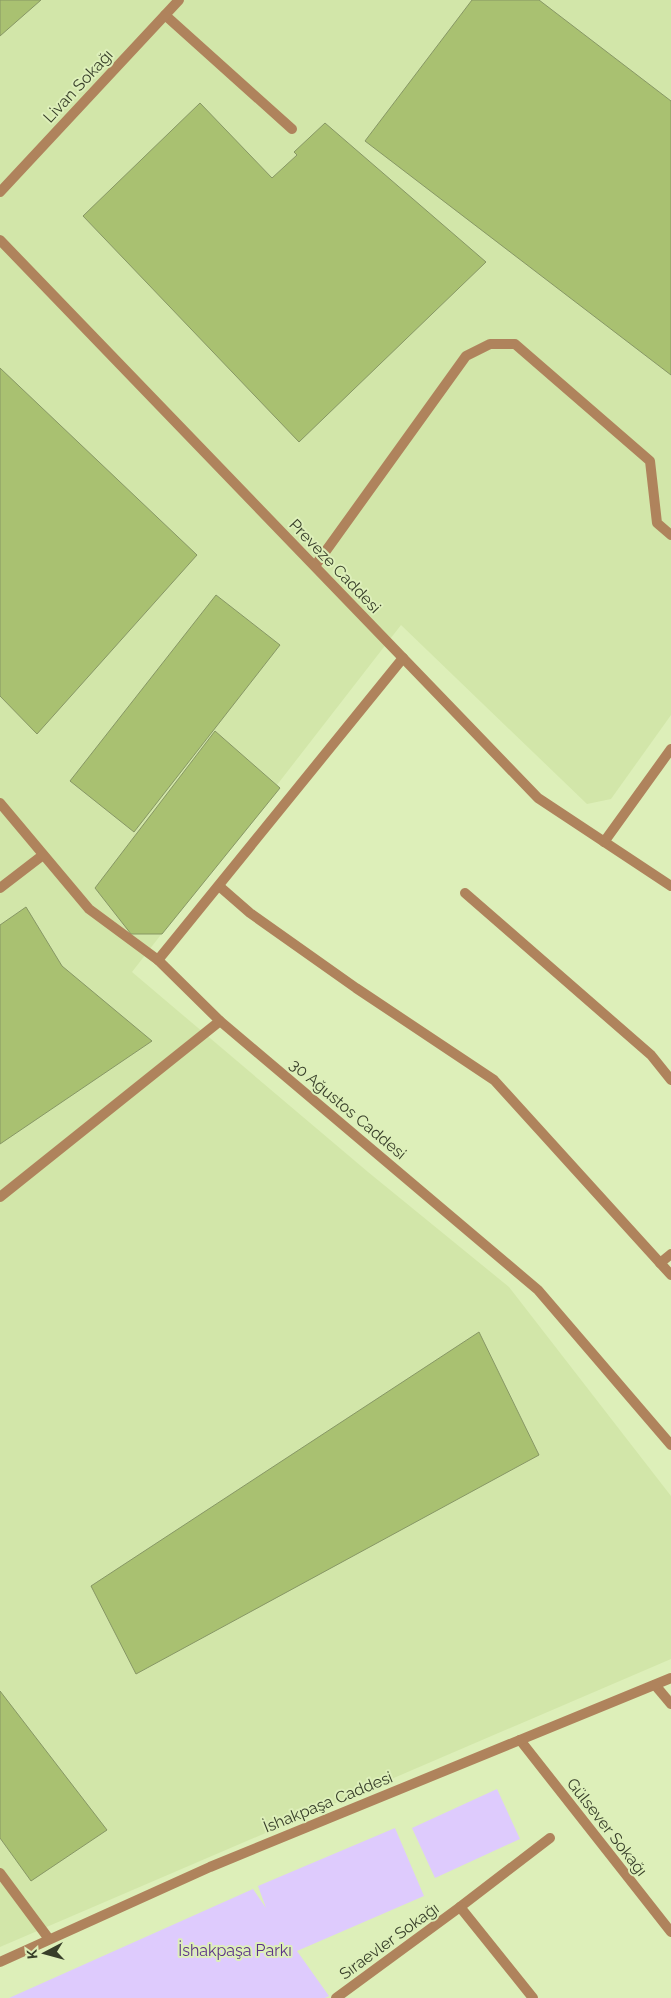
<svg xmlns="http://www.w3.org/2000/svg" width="671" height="1998" font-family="Raleway,sans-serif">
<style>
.built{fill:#d2e6a9}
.green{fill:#decbfd}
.building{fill:#a9c171;stroke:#879765}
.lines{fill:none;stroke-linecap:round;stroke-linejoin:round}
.service{stroke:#af835c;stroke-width:10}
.minor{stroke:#af835c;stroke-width:10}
.tertiary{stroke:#af835c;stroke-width:10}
.labels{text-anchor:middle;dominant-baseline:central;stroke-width:4;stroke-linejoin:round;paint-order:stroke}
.street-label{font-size:16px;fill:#373e29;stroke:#ddefb9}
.park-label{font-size:16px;fill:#5b3288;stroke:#ddefb9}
</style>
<rect width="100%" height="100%" fill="#ddefb9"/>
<path class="built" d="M0 0H671V715L611 799 587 804 401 625 132 972 368 1172 509 1287 671 1496V1659L0 1947Z"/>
<g class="green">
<path d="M497 1789 520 1839 435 1878 412 1828Z"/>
<path d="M395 1828 424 1896 297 1951 329 1996 325 1998H9L253 1889 266 1908 258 1886Z"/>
</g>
<g class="building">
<path d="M0 0H41L0 36Z"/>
<path d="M472 0H539L671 101V375L365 141Z"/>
<path d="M200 103 272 178 297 155 294 152 325 123 486 262 299 442 83 216Z"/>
<path d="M0 368 197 555 37 734 0 696Z"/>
<path d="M216 595 280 645 134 832 70 781Z"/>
<path d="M215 731 280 788 162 934H131L95 888Z"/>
<path d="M26 907 62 966 152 1041 0 1144V925Z"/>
<path d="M479 1332 539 1455 136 1674 91 1586Z"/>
<path d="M0 1691 107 1830 31 1881 0 1838Z"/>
</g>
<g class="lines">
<g class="service">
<path d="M165 15 292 129"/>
<path d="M315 566 466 356 490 344H515L650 461 657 523 671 535"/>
<path d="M0 888 43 855"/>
<path d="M0 1197 220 1021"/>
<path d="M0 1873 49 1939"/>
<path d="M460 1907 550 1838"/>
</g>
<g class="minor">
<path d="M0 192 179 0"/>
<path d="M0 240 538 798 671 886"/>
<path d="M604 842 671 749"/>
<path d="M219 886 250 913 356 988 494 1080 671 1275"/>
<path d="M465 893 651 1055 671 1080"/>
<path d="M158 960 403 658"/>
<path d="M660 1263 671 1254"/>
<path d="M655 1685 671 1704"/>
<path d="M520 1740 671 1932"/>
<path d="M336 1998 460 1907 533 1998"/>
</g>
<g class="tertiary">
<path d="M0 803 89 909 158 960 220 1021 538 1290 671 1445"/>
<path d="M0 1962 210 1867 671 1678"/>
</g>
</g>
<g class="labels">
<g class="street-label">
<text transform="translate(78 86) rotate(-47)">Livan Sokağı</text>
<text transform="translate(335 566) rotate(46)">Preveze Caddesi</text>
<text transform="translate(348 1109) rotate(40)">30 Ağustos Caddesi</text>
<text transform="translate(328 1802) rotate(-22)">İshakpaşa Caddesi</text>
<text transform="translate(607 1827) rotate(52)">Gülsever Sokağı</text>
<text transform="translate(389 1941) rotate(-36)">Sıraevler Sokağı</text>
</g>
<g class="park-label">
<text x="235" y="1950">İshakpaşa Parkı</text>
</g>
</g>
<g transform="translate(45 1953) rotate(264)" stroke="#ddefb9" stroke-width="4" paint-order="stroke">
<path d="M0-4L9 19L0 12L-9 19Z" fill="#373e29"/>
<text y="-8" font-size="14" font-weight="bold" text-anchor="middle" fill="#373e29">K</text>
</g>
</svg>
